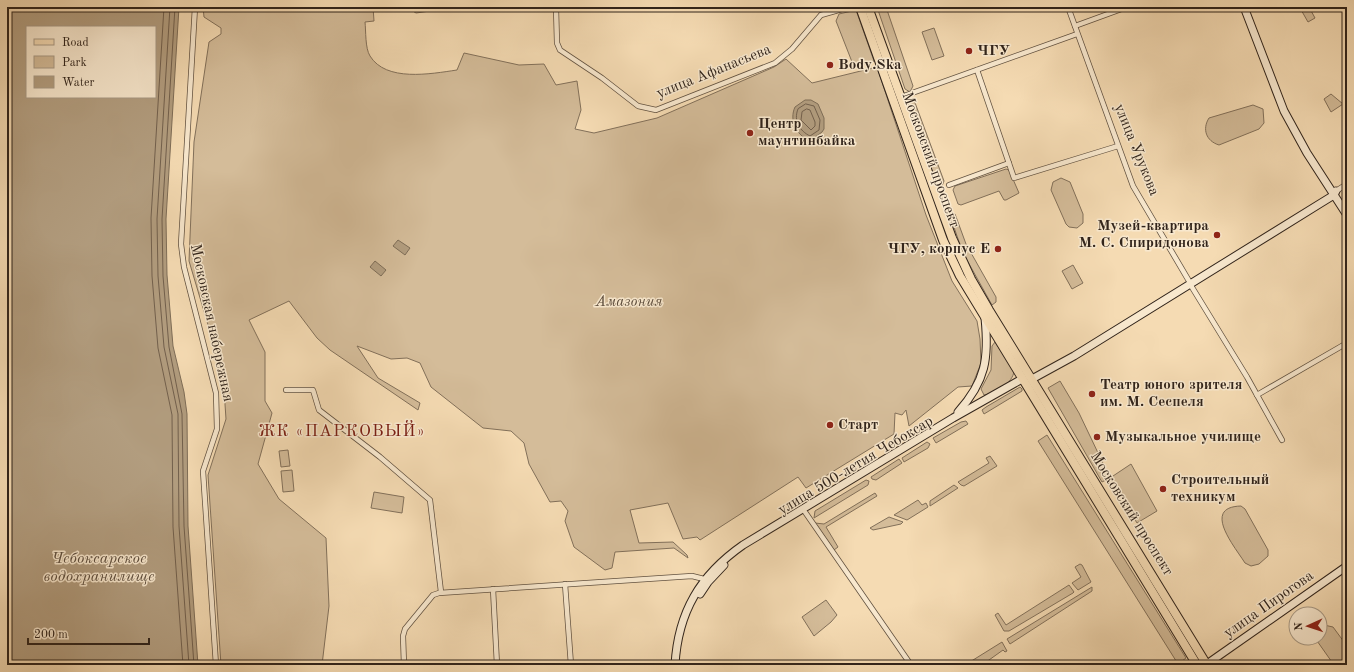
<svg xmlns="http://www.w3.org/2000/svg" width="1354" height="672" font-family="'Old Standard TT',serif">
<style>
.green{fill:#d4bc99;stroke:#82705a}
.water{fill:#b29d7f;stroke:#7e6d57;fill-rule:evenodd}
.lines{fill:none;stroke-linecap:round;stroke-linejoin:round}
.shore{stroke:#72604d;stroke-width:1}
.street-casing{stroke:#625241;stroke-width:6}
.secondary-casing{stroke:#31241b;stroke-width:9}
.primary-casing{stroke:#31241b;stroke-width:10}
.street{stroke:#f8e8ce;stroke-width:4.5}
.secondary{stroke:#f8e8ce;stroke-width:7}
.primary{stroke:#f5dbb3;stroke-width:8}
.poi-dot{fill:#8f2418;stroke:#f8e8ce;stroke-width:1.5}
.labels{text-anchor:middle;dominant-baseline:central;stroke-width:3;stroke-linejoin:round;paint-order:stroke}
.poi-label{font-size:15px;font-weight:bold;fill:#31241b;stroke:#f8e8ce;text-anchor:start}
.street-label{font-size:15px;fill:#31241b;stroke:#f8e8ce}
.park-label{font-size:15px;font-style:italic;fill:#5a4a3a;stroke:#f8e8ce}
.water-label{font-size:16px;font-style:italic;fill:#5e4e3e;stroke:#f8e8ce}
.quarter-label{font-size:17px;letter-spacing:1px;fill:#7a1f14;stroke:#f8e8ce}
</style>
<rect width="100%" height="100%" fill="#f5dbb3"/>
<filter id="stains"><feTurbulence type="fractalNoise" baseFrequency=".005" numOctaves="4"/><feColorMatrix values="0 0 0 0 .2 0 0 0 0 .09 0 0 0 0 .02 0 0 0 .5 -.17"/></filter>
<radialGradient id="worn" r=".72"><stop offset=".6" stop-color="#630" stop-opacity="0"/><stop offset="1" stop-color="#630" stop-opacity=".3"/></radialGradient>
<g class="green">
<path d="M203 7H373L374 21 365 22C366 31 365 48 370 56 386 82 430 74 457 70L464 53 519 65 544 64 556 85 577 81 581 110 575 129 594 133 657 118 774 67 786 59 812 83 877 67 926 215 952 281 977 321 980 339 981 363 972 386 958 387 909 426 906 410 902 415 895 413 894 434 806 488 798 477 700 540 697 537 683 539 668 503 630 510 639 543 673 542 687 555 688 558 674 548 615 552 612 568 605 570 574 547 565 521 568 511 561 501 550 502 529 464 524 443 511 431 483 428 431 387 420 363 407 358 391 359 357 346 378 378 420 403 418 410 330 350 317 338 289 301 249 320 265 352V401L272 413 258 464 279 499 326 538 329 606 322 665H221L208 475 226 419 223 375 189 261 194 142 209 42 221 34V28L204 17Z"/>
<path d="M406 7H429L430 11 416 13Z"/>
<path d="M877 7H886L913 86 910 92 905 89Z"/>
<path d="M1302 7H1309L1315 18 1308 22 1300 8Z"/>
<path d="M856 10 874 61 854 67 836 21 839 14Z"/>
<path d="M934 28 944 56 932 60 922 32Z"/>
<path d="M1331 94 1343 104 1331 112 1324 99Z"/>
<path d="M914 100 944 181 942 186 937 185 907 102Z"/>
<path d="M1253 105 1263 109 1264 123 1259 129 1219 145C1206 141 1202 129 1209 118Z"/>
<path d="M1006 169 1009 170 1019 193 1006 200H1004L999 191 961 205 958 204 953 190 955 186Z"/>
<path d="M1061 178 1070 182 1083 214V223L1077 228 1069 227 1066 224 1051 190 1053 182Z"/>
<path d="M953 214H955L966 244 996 297V302L992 305 963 253 950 216Z"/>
<path d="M1073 265 1083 283 1072 289 1062 271Z"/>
<path d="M995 342 1014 371C1013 383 996 393 984 395L981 389 991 370 992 346Z"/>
<path d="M1060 381 1079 413 1110 478 1131 464 1157 511 1137 523 1110 478 1102 482 1048 388Z"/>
<path d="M1020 387 1022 389V391L984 414 982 410 986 407Z"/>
<path d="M966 421 968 424 936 443 933 438 961 422Z"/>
<path d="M1047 435 1186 658 1178 664 1038 441Z"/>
<path d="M927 442 930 444 928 448 904 462 902 458Z"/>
<path d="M288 450 290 466 281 467 279 451Z"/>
<path d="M990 456 997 466 964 486 961 485 958 482 989 463 986 458Z"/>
<path d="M899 459 902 463 876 480 872 479 871 477Z"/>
<path d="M292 470 294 491 283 492 281 471Z"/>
<path d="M866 480 869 481 868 485 814 518 815 511Z"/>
<path d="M954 485 958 488 930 506V501Z"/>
<path d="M374 492 404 497 402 513 371 508Z"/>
<path d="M875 493 877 496 826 527 838 547 834 550 815 523 824 524Z"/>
<path d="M918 500 922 505 926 503 928 507 907 520 894 515Z"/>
<path d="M1241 506 1245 509 1268 550V556L1259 564 1251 566 1245 563C1235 547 1201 507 1241 506Z"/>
<path d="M889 517 903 522 901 524 873 530 870 528Z"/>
<path d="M1080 564 1082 565 1091 582 1078 590 1072 583 1081 577 1075 567Z"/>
<path d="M1069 585 1074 592 1073 593 1009 631H1004L995 615 998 613 1006 625Z"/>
<path d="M1092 587V591L1010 644 1007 639Z"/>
<path d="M826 600 837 615 831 622 814 636 802 617Z"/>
<path d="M1324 625 1333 627 1347 646V665H1334L1315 638H1320V628Z"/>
<path d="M1002 642 1007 651 1005 652 1003 650 982 665H965Z"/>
</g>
<g class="water">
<path d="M7 7H179L166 219 167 275 173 346 184 392 187 414 188 526 198 665H7ZM27 27H155V97H27Z"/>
<path d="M805 100H811L818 104 824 118V129L822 132 810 141C796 135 789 120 795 107Z"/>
<path d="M398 240 410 248 405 255 393 246Z"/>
<path d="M375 261 386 270 381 276 370 267Z"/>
</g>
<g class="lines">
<g class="shore">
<path d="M164 7 151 218 152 276 158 348 172 415 173 527 183 665"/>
<path d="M170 7 157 219 158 276 164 347 178 414 179 526 189 665"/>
<path d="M175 7 162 219 163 276 169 347 182 414 184 526 194 665"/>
<path d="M806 104 814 106 820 120 819 130 810 136C800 131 793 121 798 109Z"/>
<path d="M807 109 810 110 815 122V126L811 130 801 120 802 112Z"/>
</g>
<g class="street-casing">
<g id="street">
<path d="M195 7 181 244 184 267 216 393 217 429 203 471 216 665"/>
<path d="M558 7 556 8 557 43 560 50 602 78 638 106 656 110 775 63 792 49 821 15 849 7"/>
<path d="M1068 7 1133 186 1189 281"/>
<path d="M1075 26 1127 7"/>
<path d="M977 70 1014 178 1118 146"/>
<path d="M901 97 1077 34"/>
<path d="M949 185 1009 163"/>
<path d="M1336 191 1347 184"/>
<path d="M1190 284 1247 377 1282 440"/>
<path d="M286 390H313L319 410 380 457 430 500 441 592"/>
<path d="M1257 395 1347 343"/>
<path d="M805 512 911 665"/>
<path d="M565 584 571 665"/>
<path d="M493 589 497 665"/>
<path d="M404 665 403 636 405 629 433 595 439 593 692 576 704 579"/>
</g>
</g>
<g class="secondary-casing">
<g id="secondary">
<path d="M1244 7 1284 111 1307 153 1347 215"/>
<path d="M1032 379 1074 356 1321 203 1334 195 1336 191"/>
<path d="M958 412C986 381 989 358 985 318"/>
<path d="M700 594 708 582 724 565"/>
<path d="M1207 664 1347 566"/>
<path d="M675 665C678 612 700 575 743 545L953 418 1022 379"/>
</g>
</g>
<g class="primary-casing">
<g id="primary">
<path d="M860 7 943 240 960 276 1197 665"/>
<path d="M868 7 952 238 971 279 989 310 1207 665"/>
</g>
</g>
<use href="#street" class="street"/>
<use href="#secondary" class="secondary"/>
<use href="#primary" class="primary"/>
</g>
<g class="poi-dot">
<circle cx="969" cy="51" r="4"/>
<circle cx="830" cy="65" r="4"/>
<circle cx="750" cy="133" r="4"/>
<circle cx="1217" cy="235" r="4"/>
<circle cx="998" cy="249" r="4"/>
<circle cx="1092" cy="394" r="4"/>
<circle cx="830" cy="425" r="4"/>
<circle cx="1097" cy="437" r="4"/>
<circle cx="1163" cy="489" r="4"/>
</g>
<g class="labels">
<g class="poi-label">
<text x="977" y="51">ЧГУ</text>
<text x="838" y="65">Body.Ska</text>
<text x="758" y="124">Центр<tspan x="758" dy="17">маунтинбайка</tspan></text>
<text x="1209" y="226" text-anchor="end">Музей-квартира<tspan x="1209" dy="17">М. С. Спиридонова</tspan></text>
<text x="990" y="249" text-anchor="end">ЧГУ, корпус Е</text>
<text x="1100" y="385">Театр юного зрителя<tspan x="1100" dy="17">им. М. Сеспеля</tspan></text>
<text x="838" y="425">Старт</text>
<text x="1105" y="437">Музыкальное училище</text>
<text x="1171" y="480">Строительный<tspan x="1171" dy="17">техникум</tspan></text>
</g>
<g class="street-label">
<text transform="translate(714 72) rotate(-22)">улица Афанасьева</text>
<text transform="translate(1136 150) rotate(68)">улица Урукова</text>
<text transform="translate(930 160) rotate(70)">Московский проспект</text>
<text transform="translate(211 323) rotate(78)">Московская набережная</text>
<text transform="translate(856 466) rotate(-31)">улица 500-летия Чебоксар</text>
<text transform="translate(1131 514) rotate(58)">Московский проспект</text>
<text transform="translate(1269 605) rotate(-35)">улица Пирогова</text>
</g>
<g class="park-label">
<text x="629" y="302">Амазония</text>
</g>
<g class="water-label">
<text x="99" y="559">Чебоксарское<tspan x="99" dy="18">водохранилище</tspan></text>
</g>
<g class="quarter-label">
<text x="342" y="431">ЖК «ПАРКОВЫЙ»</text>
</g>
</g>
<rect width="1354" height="672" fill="none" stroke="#f5dbb3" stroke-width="24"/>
<rect x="8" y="8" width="1338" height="656" fill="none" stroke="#31241b" stroke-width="2"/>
<rect x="12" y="12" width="1330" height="648" fill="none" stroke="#31241b"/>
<rect x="26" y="26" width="130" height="72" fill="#f8e8ce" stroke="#a89a86"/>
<rect x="34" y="39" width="20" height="6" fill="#f5dbb3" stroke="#a89a86"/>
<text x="62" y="46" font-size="12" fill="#31241b">Road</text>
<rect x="34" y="56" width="20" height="12" fill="#d4bc99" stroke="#a89a86"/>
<text x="62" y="66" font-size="12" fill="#31241b">Park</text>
<rect x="34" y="76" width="20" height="12" fill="#b29d7f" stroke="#a89a86"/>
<text x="62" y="86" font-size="12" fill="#31241b">Water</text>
<g transform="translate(1308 626) rotate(267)"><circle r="19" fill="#f8e8ce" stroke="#a89a86"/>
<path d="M0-3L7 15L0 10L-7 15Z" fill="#8f2418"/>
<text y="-6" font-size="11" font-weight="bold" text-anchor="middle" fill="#31241b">N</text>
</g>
<path d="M28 638v6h121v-6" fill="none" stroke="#31241b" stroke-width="2"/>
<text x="34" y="638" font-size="12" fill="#31241b" stroke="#f8e8ce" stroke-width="3" paint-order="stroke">200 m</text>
<rect width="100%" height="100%" filter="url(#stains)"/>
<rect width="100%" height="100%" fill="url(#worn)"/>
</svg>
